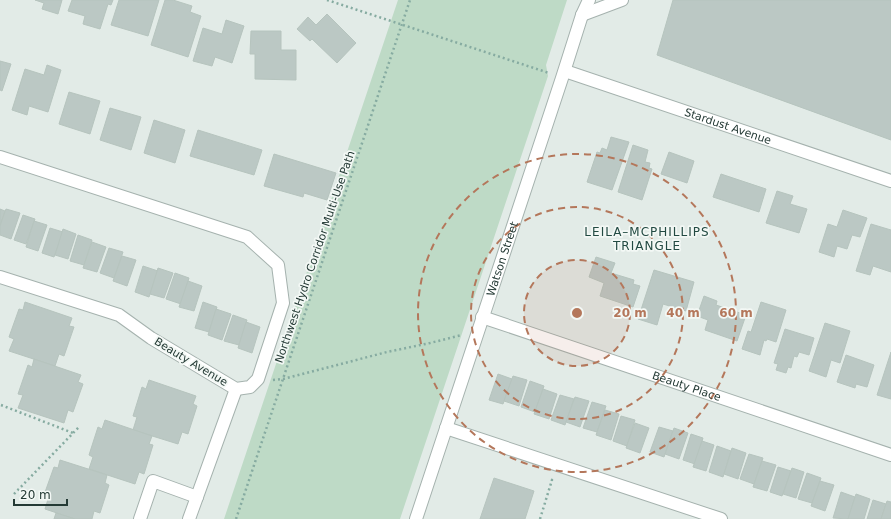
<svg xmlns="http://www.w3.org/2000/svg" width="891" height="519" font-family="'DejaVu Sans',sans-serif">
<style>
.green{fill:#bedac6}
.building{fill:#bbc8c4;stroke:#b6c4be}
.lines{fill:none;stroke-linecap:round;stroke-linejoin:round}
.minor-casing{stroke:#a5b2ae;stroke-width:14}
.path{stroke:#86aba1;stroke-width:2.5;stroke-dasharray:2 3;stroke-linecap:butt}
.minor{stroke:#fff;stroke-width:12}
.ring{fill:none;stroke:#b4775b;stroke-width:2;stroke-dasharray:7 5}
.labels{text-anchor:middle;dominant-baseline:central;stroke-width:3.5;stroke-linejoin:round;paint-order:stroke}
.street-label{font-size:11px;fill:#243a35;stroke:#f3f8f5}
.neighbourhood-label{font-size:12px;letter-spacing:1px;fill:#224a42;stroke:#f3f8f5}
.centre{fill:#b4775b;stroke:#f3f8f5;stroke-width:2}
.ring-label{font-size:12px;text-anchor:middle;font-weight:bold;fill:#b4775b;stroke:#f3f8f5;stroke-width:3.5;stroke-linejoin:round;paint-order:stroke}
</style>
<rect width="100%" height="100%" fill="#e2ebe7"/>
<path class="green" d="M398 0H567L546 65 548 76 400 519H224Z"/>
<g class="building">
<path d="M35 0H62L58 14 42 9 44 3Z"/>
<path d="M72 0H113L111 5 108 4 100 29 83 24 85 16 68 11Z"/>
<path d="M119 0H159L148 36 111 25Z"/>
<path d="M165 0H173L192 6 190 12 201 16 188 57 151 45Z"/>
<path d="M673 0H891V140L657 55Z"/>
<path d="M327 14 356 43 337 63 312 39 310 41 297 29 308 17 316 25Z"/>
<path d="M226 20 244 26 232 63 215 57 212 66 193 61 203 28 222 34Z"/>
<path d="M251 31H281V50H296V80L255 79V54H250Z"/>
<path d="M0 61 11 64 2 91 0 90Z"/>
<path d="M47 65 61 70 48 112 29 106 27 115 12 110 25 69 44 75Z"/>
<path d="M69 92 100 101 90 134 59 124Z"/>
<path d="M110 108 141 117 131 150 100 140Z"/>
<path d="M154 120 185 130 175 163 144 153Z"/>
<path d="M198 130 262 150 254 175 190 156Z"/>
<path d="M611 137 629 142 612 190 587 182 597 152 600 153 602 148 607 150Z"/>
<path d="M633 145 648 150 645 162 650 163 649 168 652 169 642 200 618 192Z"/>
<path d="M669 152 694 161 687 183 661 174Z"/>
<path d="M274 154 336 173 327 200 304 193 303 197 264 186Z"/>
<path d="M721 174 766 189 759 212 713 197Z"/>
<path d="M777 191 793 196 790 204 807 209 799 233 766 223Z"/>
<path d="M0 209 5 211 0 226Z"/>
<path d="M6 209 20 213 11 239 0 235V226Z"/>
<path d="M843 210 867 218 860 237 852 235 847 249 837 246 834 257 819 252 828 224 837 227Z"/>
<path d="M23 215 35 219 26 244 14 240Z"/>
<path d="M34 221 47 225 38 251 26 247Z"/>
<path d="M871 224 891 230V272L873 266 870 275 856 271Z"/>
<path d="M50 228 63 232 54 257 42 253Z"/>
<path d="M63 229 76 234 68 259 55 255Z"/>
<path d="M78 235 92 240 84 265 70 261Z"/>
<path d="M92 242 106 247 97 272 83 268Z"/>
<path d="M109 248 123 252 114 278 100 273Z"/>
<path d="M122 256 136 260 127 286 113 281Z"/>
<path d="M596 257 615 263 611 273 634 280 633 284 640 286 633 307 600 296 604 283 589 277Z"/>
<path d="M143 266 158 271 149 297 135 292Z"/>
<path d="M158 268 173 273 164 298 150 294Z"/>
<path d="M654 270 694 282 686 311 663 304 657 325 638 319Z"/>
<path d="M175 273 189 278 181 304 166 299Z"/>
<path d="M188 281 202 286 194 311 179 307Z"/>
<path d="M704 296 717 301 716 305 746 315 737 341 705 330 708 320 697 316Z"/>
<path d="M25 302 72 318 69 326 74 327 64 356 59 354 55 366 9 351 14 339 9 337 19 309 23 310Z"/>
<path d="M203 302 217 307 209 332 195 328Z"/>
<path d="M761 302 786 310 776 342 767 339 766 341 764 340 760 355 742 349 748 331 751 332Z"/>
<path d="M216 309 231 314 222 340 208 335Z"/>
<path d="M233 315 247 320 239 345 224 341Z"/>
<path d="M246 322 260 327 252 353 238 348Z"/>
<path d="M825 323 850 331 840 363 831 360 826 377 809 371Z"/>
<path d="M785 329 814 338 809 355 799 352 797 357 794 356 791 368 788 367 786 373 776 370 778 364 774 363Z"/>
<path d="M891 352V399L877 395Z"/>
<path d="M846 355 874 365 867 387 856 384 855 388 837 382Z"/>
<path d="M34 359 81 375 78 382 83 384 73 412 68 410 64 423 18 408 23 395 18 394 28 365 32 367Z"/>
<path d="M498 374 512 379 503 404 489 400Z"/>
<path d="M513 376 527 380 519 406 504 401Z"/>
<path d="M149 380 196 396 193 404 197 406 188 434 182 432 178 444 133 430 137 417 133 416 142 387 146 389Z"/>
<path d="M530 381 544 386 535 412 521 407Z"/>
<path d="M543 389 557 394 549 419 534 414Z"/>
<path d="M560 395 574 399 565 425 551 420Z"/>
<path d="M575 397 589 401 580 427 566 422Z"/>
<path d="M592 402 606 406 597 432 583 428Z"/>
<path d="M605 410 619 414 611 440 596 435Z"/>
<path d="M621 416 635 420 627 446 613 441Z"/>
<path d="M105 420 152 436 149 444 153 445 144 474 139 472 135 484 89 469 93 457 89 455 98 427 102 429Z"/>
<path d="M635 423 649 428 640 453 626 448Z"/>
<path d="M659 427 673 431 664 457 650 452Z"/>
<path d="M674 428 688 433 679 459 665 454Z"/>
<path d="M691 434 703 438 695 464 683 460Z"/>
<path d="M702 441 714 445 706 471 693 467Z"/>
<path d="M717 446 731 451 723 477 709 472Z"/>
<path d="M732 448 746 453 738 479 724 474Z"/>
<path d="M749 454 763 458 754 484 740 479Z"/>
<path d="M60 460 107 475 105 483 109 485 100 513 94 511 92 519H75L45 509 49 496 44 495 54 467 58 468Z"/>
<path d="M762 461 776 465 767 491 753 487Z"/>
<path d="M778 467 791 471 782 496 770 492Z"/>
<path d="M792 468 804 472 796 498 783 494Z"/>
<path d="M807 473 821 478 812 503 798 499Z"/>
<path d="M494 478 534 491 525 519H480Z"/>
<path d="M820 481 834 485 825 511 811 506Z"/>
<path d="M841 492 855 497 848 519 833 518Z"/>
<path d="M856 494 870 499 864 519H848Z"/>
<path d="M873 500 886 504 881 519H867Z"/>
<path d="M887 501 891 502V519H881Z"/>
<path d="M56 513 75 519H54Z"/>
</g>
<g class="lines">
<g class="minor-casing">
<g id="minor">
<path d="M582 15 622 0"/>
<path id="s1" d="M565 71 891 181"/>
<path d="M0 157 247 237 278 265 283 303 258 379 250 387 236 389 151 338 119 315 0 277"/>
<path id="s2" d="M482 317 891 455"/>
<path d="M446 428 721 519"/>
<path d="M140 519 153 481 197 497"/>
<path d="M189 519 236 389"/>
<path id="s3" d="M416 519 562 78 582 15 589 0"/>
</g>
</g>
<g class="path">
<path d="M327 0 549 73"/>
<path d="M273 380 283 379 387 352 430 343 462 335"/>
<path d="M1 405 73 433"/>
<path d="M14 494 79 427"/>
<path d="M236 519 410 0"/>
<path d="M540 519 552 480 549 479"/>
</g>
<use href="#minor" class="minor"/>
</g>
<circle cx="577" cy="313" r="53" fill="#b4775b" fill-opacity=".12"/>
<g class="ring">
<circle cx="577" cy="313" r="53"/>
<circle cx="577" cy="313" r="106"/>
<circle cx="577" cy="313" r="159"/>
</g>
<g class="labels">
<g class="street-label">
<text stroke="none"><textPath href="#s1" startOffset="172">Stardust Avenue</textPath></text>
<text transform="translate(315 257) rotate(-71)">Northwest Hydro Corridor Multi-Use Path</text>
<text stroke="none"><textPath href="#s3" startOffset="274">Watson Street</textPath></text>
<text transform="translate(191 362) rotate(31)">Beauty Avenue</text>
<text stroke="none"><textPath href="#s2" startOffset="216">Beauty Place</textPath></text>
</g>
<g class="neighbourhood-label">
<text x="647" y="232">LEILA–MCPHILLIPS<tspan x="647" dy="14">TRIANGLE</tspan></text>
</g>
</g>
<circle cx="577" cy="313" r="6" class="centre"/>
<g class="ring-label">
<text x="630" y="317">20 m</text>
<text x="683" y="317">40 m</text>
<text x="736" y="317">60 m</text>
</g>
<path d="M14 499v6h53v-6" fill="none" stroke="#243a35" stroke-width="2"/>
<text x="20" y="499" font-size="12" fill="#243a35" stroke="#f3f8f5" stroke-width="3" paint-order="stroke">20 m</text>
</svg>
